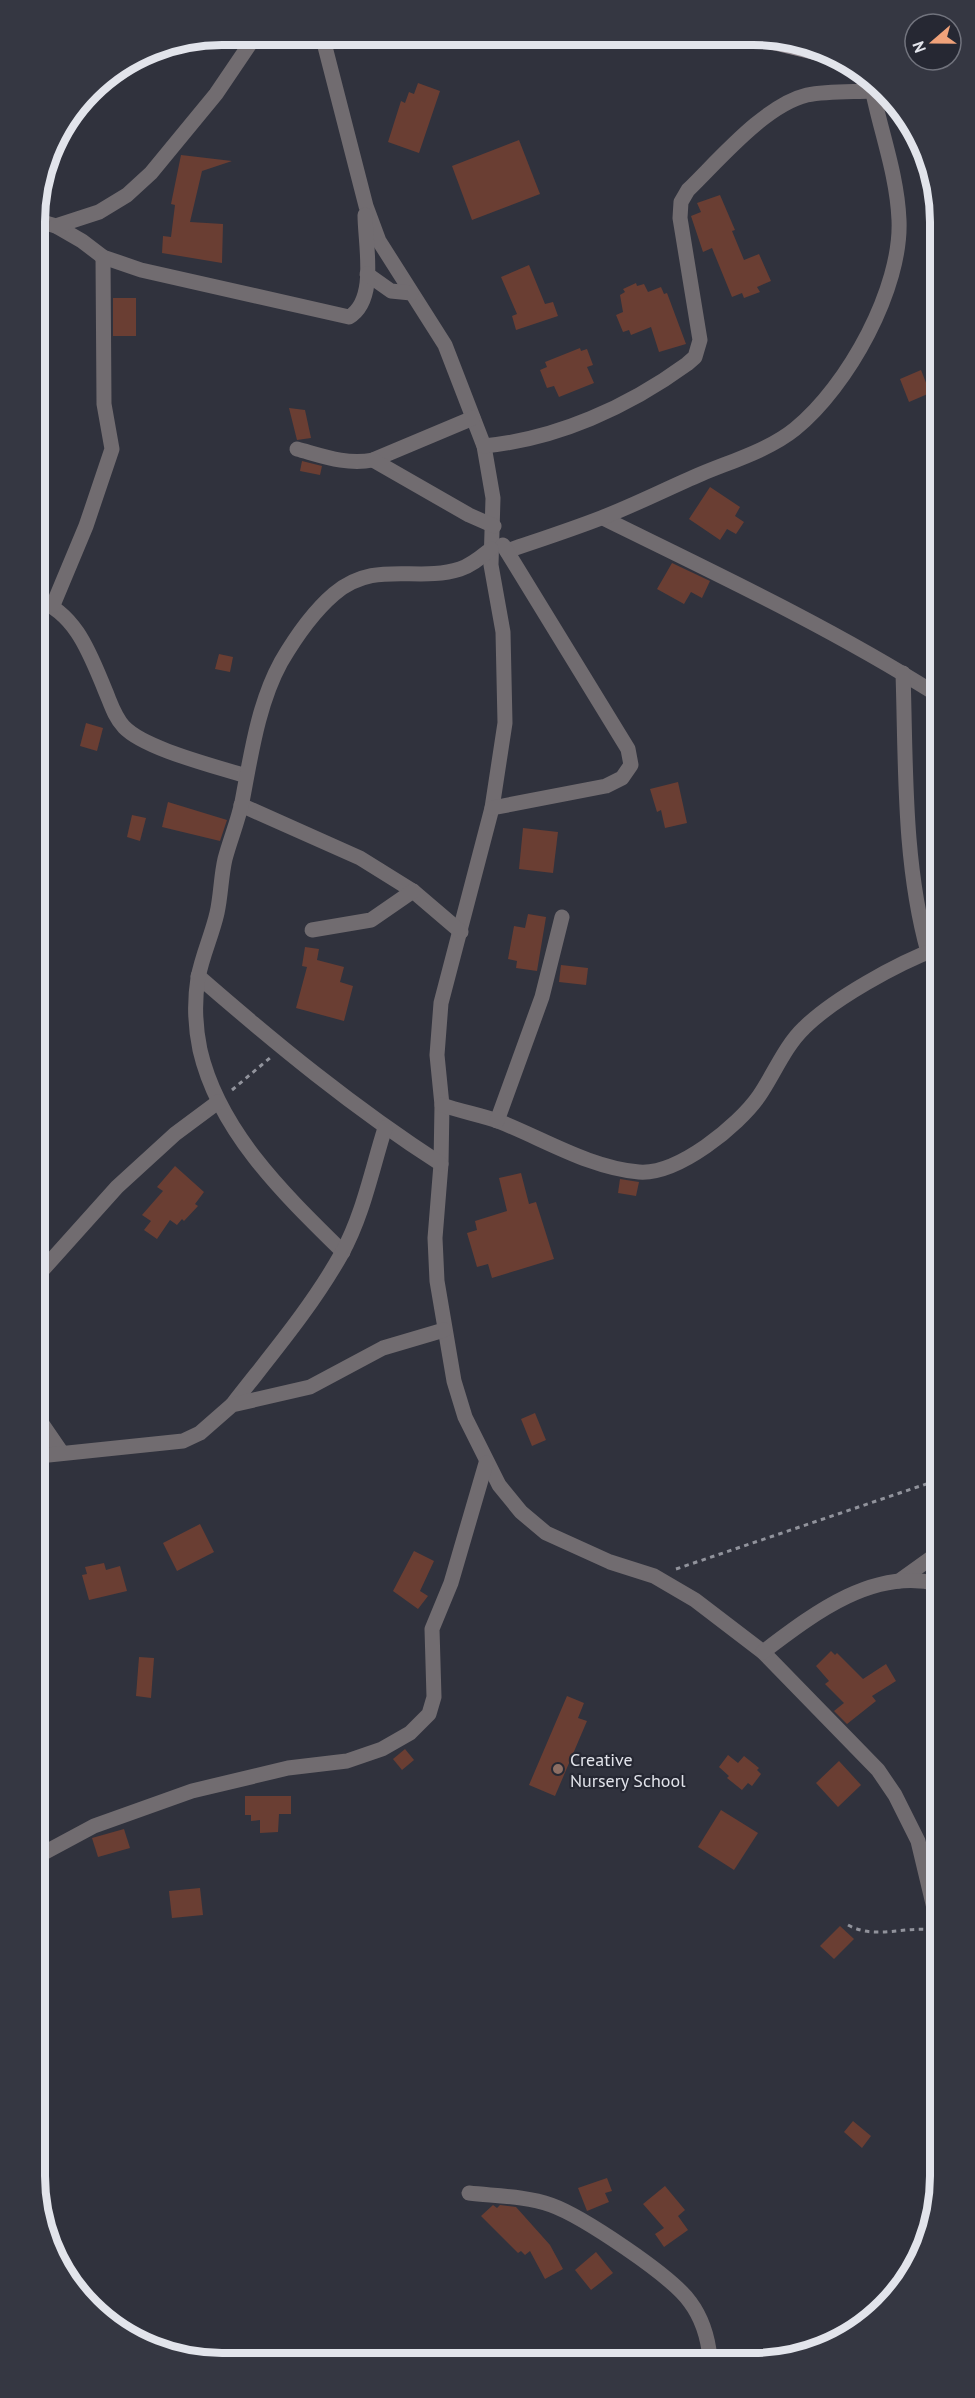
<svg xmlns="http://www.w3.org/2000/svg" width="975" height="2398" font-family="'PT Sans',sans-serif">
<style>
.building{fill:#6a3e33}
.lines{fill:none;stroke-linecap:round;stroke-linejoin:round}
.path{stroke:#91939c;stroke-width:3;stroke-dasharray:4.5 4.5;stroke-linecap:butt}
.street{stroke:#716c70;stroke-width:15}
.secondary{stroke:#948b91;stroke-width:15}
.education-dot{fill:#8d6e63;stroke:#262833;stroke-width:2}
.labels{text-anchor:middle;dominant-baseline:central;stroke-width:4.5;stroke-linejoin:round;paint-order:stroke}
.poi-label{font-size:18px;fill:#e2e4eb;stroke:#262833;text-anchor:start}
.rim{fill:none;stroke:#e2e4eb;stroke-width:8}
</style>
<rect width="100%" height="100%" fill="#30323d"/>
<g class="building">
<path d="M418 83 440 91 419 153 388 142 401 101 405 103 409 92 414 94Z"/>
<path d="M519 140 540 194 472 220 452 166Z"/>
<path d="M181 155 232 161 202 171 190 222 223 224 222 263 162 253 163 236 171 237 175 205 171 204Z"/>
<path d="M720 195 735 230 732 231 744 260 759 254 771 281 757 287 760 292 744 298 742 293 732 297 712 248 703 252 691 216 701 212 697 203Z"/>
<path d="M529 265 545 304 553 302 558 316 516 330 512 316 517 314 501 277Z"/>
<path d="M636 283 637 286 644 284 648 292 661 287 664 294 667 293 686 344 659 352 651 327 631 335 629 330 623 332 616 315 623 312 620 295 625 292 623 289Z"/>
<rect x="113" y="298" width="23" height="38"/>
<path d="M580 348 581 351 587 349 593 365 587 367 594 383 559 397 554 386 547 388 540 370 547 367 545 362Z"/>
<path d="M921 370 930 393 909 402 900 379Z"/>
<path d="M289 408 305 410 311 438 297 440Z"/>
<path d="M302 461 322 466 320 475 300 471Z"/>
<path d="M710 487 740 507 735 516 744 522 736 534 727 529 720 540 689 519Z"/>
<path d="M672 563 710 581 702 598 691 592 684 604 657 589Z"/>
<path d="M219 654 233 657 230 672 215 669Z"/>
<path d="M86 723 103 728 97 751 80 746Z"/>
<path d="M678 782 687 823 665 828 661 810 657 812 650 789Z"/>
<path d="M168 802 227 820 220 841 162 827Z"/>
<path d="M132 815 146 818 140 841 127 837Z"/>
<path d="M523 828 558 832 553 873 519 869Z"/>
<path d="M528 914 546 917 537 971 516 968 517 961 508 959 514 926 525 928Z"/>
<path d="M305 947 319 949 317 960 344 967 340 982 353 986 344 1021 296 1008 307 967 302 966Z"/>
<path d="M561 965 588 968 586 985 559 982Z"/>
<path d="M175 1166 204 1192 195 1204 198 1206 184 1221 182 1219 177 1225 170 1220 157 1239 144 1230 151 1221 142 1215 163 1191 157 1187Z"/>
<path d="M521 1173 529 1204 536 1202 554 1259 492 1278 488 1264 477 1267 467 1233 477 1230 475 1221 507 1211 499 1178Z"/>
<path d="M620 1179 639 1182 636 1196 618 1193Z"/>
<path d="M535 1413 546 1440 532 1446 521 1419Z"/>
<path d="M200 1524 214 1552 177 1571 163 1543Z"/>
<path d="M414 1551 434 1561 420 1591 428 1596 418 1609 393 1591Z"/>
<path d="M104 1563 106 1570 120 1566 127 1591 89 1600 82 1575 87 1574 85 1567Z"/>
<path d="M831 1651 835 1655 837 1653 863 1679 886 1664 896 1681 872 1696 876 1701 847 1724 834 1711 844 1703 825 1684 829 1681 816 1666Z"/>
<path d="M139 1657 154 1658 151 1698 136 1696Z"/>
<path d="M567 1696 584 1703 578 1718 587 1721 555 1796 529 1785Z"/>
<path d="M405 1749 414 1760 402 1770 393 1759Z"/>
<path d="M728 1755 738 1763 744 1756 759 1768 757 1770 761 1774 752 1786 748 1783 742 1790 727 1778 729 1776 719 1767Z"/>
<path d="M839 1761 861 1785 838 1807 816 1783Z"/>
<path d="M245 1796H291V1814H279L278 1832 260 1833V1820L251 1821V1815H245Z"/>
<path d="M721 1810 758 1833 734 1870 698 1847Z"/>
<path d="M124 1829 130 1848 98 1857 92 1838Z"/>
<path d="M200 1888 203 1915 172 1918 169 1891Z"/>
<path d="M840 1926 854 1939 834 1959 820 1946Z"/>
<path d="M853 2121 871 2136 862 2148 844 2132Z"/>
<path d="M607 2178 612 2191 605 2193 609 2202 587 2211 578 2188Z"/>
<path d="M665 2186 685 2210 678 2216 688 2230 664 2247 655 2234 664 2228 643 2204Z"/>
<path d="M493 2205 497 2208 500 2205 516 2207 550 2245 563 2269 545 2279 530 2251 525 2255 521 2251 518 2253 481 2216Z"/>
<path d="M596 2252 613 2273 591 2290 575 2270Z"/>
</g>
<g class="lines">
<g class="path">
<path d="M232 1090 271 1057"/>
<path d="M676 1569 938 1480"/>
<path d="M848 1925C875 1940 903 1926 932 1930"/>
</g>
<g class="street">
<path d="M322 35 366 206 379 241 445 345 484 446 493 498 491 565 503 632 505 723 492 808 441 1003 437 1055 442 1105 441 1164 435 1238 437 1281 454 1381 465 1417 499 1485 521 1512 546 1533 610 1562 654 1576 695 1600 763 1652 878 1770 895 1795 918 1841 934 1908 939 1915"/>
<path d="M35 220 56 226 82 241 103 257 141 270 349 317C378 300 365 244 365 215"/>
<path d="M56 226 99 212 127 195 151 173 216 94 256 35"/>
<path d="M367 274 391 291 411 293"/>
<path d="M484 446C557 439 628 407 687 364L695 357 700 340 680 218 681 202 688 190C719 160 765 105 807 95 827 91 852 92 872 91"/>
<path d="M297 449C323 456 346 465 373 460L473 418"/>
<path d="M373 460 469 515 494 526"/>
<path d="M603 518C715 573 830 627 936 694"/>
<path d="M507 551C539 540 570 530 601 518 635 505 668 488 701 474 732 461 769 450 795 429 848 386 902 288 899 220 897 171 878 125 870 78"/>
<path d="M36 599C76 613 90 654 105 690 111 704 114 716 124 727 145 749 215 766 246 776"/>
<path d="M53 605 86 526 112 449 104 404 103 257"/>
<path d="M903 673C906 766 903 862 928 952"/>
<path d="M241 805 360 858 413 891 461 932"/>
<path d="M492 808 606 786 622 778 631 765 628 749 503 545"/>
<path d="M312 930 371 920 413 891"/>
<path d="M198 976C276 1044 354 1108 441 1164"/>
<path d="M442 1105C460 1111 480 1115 498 1121 544 1139 590 1168 639 1172 678 1175 738 1126 759 1096 774 1074 785 1046 804 1028 833 999 898 963 936 949"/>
<path d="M497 1121 542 997 562 917"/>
<path d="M343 1252C285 1195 219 1132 200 1050 195 1026 194 1003 198 978 202 956 212 935 217 913 221 895 221 876 225 859 230 840 238 821 242 802 251 755 258 704 281 662 295 638 313 612 334 594 375 559 416 583 460 569 472 565 481 557 491 549"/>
<path d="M38 1275 117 1187 175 1134 218 1102"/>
<path d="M232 1405C270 1356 312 1307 342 1253 363 1215 372 1169 385 1128"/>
<path d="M38 1418 62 1453"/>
<path d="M39 1456 183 1441 200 1433 232 1405 310 1387 383 1348 444 1330"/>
<path d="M899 1581 938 1553"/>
<path d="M763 1652C812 1615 873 1567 938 1584"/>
<path d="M40 1855 94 1826 192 1791 288 1768 347 1761 382 1749 410 1733 429 1714 434 1697 432 1629 451 1583 486 1463"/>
<path d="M469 2193C496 2196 526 2196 551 2205 582 2216 672 2276 690 2302 702 2318 708 2338 710 2358"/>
</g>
<path class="secondary" d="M755 38 821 54"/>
</g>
<circle class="education-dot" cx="558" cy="1769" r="6"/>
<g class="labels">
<g class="poi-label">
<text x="570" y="1759">Creative<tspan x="570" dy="21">Nursery School</tspan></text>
</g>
</g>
<path d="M0 0H975V2398H0ZM222 45H753A177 177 0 0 1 930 222V2176A177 177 0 0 1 753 2353H222A177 177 0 0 1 45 2176V222A177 177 0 0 1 222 45Z" fill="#353742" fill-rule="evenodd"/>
<path class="rim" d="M222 45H753A177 177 0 0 1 930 222V2176A177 177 0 0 1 753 2353H222A177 177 0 0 1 45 2176V222A177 177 0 0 1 222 45Z"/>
<g transform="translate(933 42) rotate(250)"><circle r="28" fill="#262833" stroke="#71737d" stroke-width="1.5"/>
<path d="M0-4.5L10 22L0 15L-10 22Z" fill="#f0a27a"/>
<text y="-9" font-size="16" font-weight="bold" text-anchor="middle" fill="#e2e4eb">N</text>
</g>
</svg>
